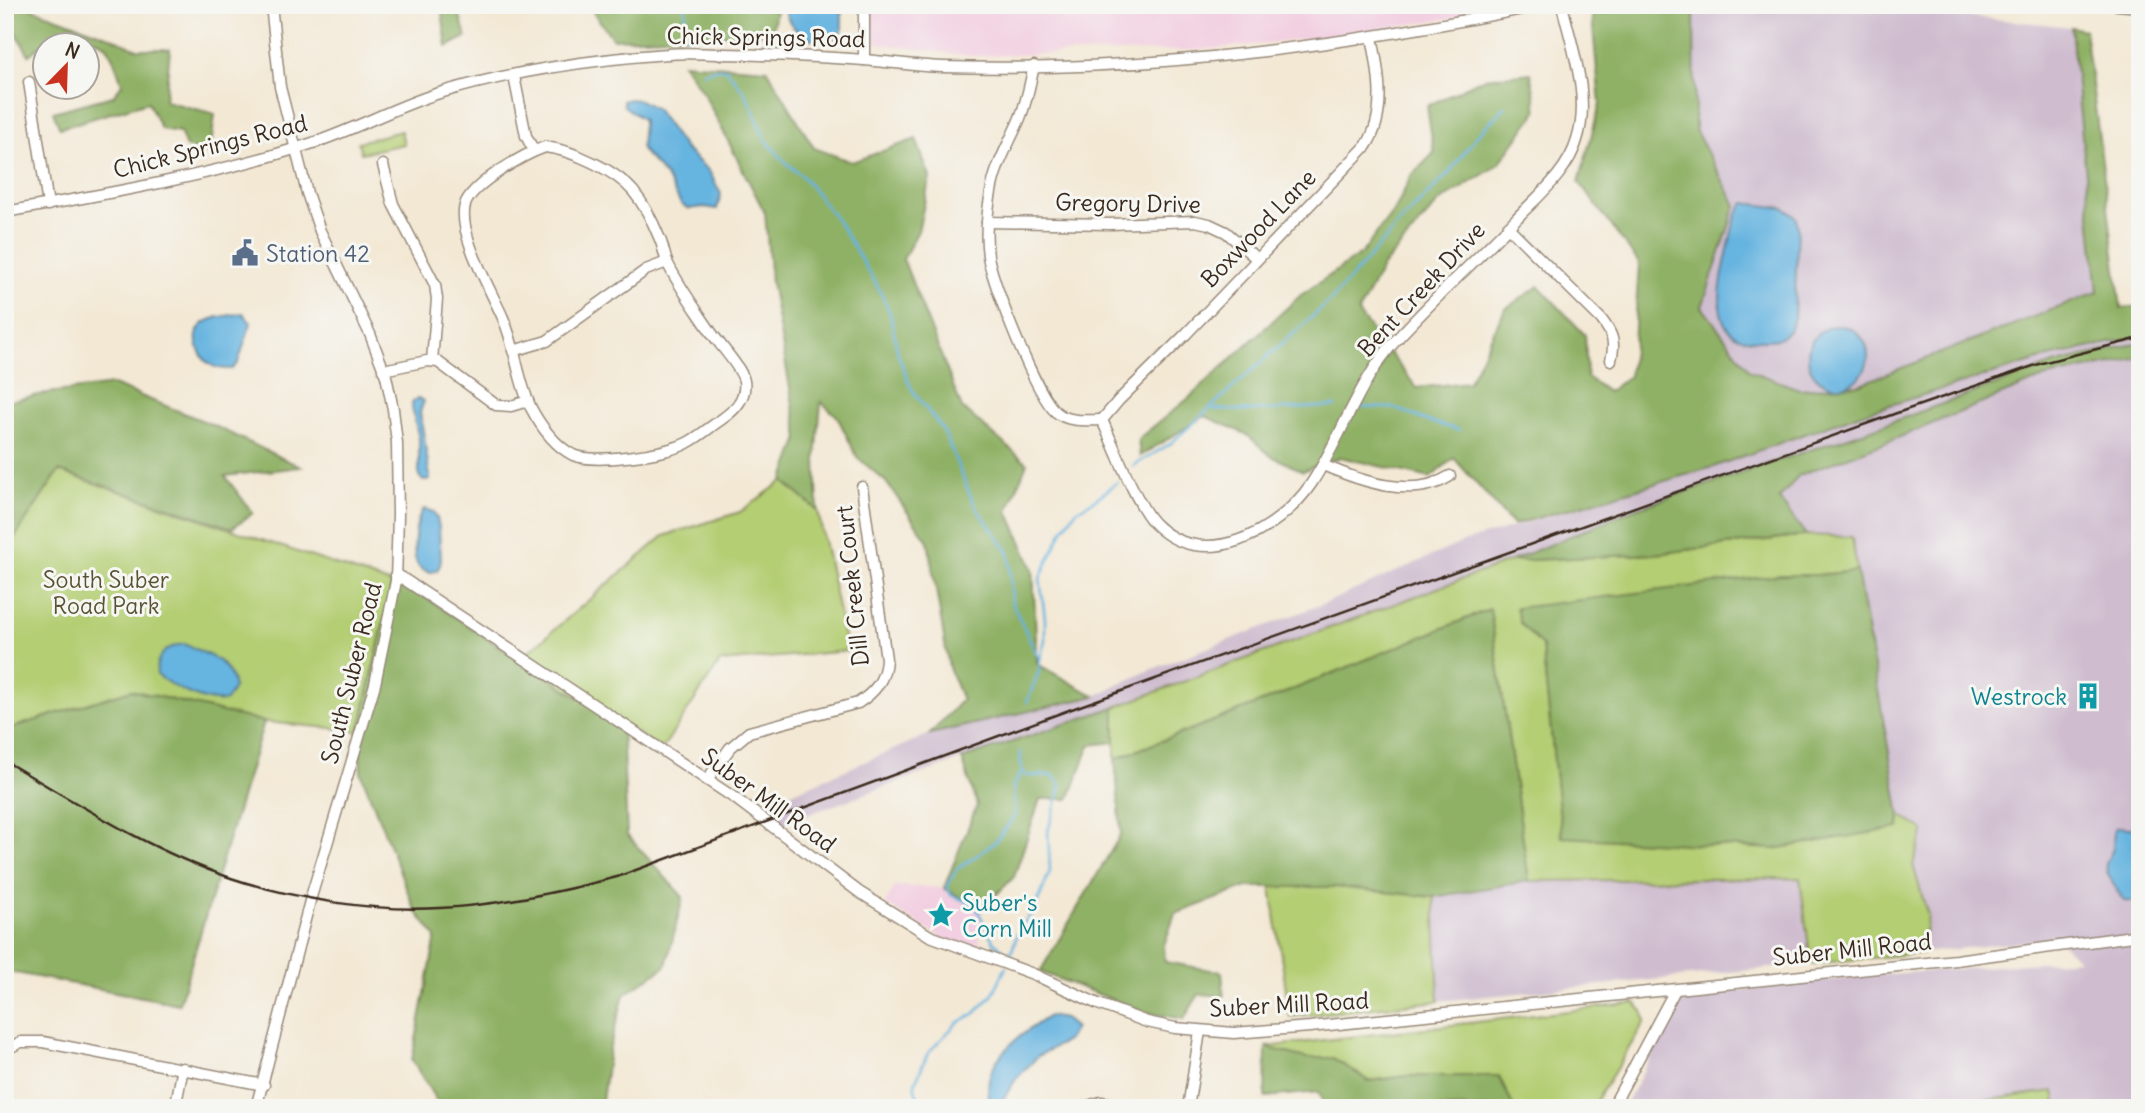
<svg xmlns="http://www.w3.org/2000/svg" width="2145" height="1113" font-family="Delius,sans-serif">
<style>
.built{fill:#f2cfe1}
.industrial{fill:#cfbdcf}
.green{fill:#b4ce73;stroke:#787c48;stroke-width:2}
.forest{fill:#8fb165;stroke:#656e42;stroke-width:2}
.water{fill:#66b4e0;stroke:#506f7f;stroke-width:2}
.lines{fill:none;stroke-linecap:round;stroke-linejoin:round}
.stream{stroke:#66b4e0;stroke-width:2.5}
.minor-casing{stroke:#978979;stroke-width:13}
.minor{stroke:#fff;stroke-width:10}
.rail{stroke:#3b2a1e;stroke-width:2.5}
.labels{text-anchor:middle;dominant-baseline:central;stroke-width:6;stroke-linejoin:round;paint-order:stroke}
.street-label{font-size:23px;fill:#3b2a1e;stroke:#f6f6f2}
.service-label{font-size:23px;fill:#4e5e75;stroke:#f6f6f2;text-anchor:start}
.park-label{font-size:23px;fill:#595333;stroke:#f6f6f2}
.culture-label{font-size:23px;fill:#0d838f;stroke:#f6f6f2;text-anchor:end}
</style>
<rect width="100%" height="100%" fill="#f6f6f2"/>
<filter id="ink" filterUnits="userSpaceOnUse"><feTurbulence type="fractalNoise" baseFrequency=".0143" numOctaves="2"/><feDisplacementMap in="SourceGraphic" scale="14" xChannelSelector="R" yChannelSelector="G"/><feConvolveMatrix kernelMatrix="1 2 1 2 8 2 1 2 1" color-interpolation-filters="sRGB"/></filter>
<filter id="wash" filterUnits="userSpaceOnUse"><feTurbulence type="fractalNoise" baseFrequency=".00686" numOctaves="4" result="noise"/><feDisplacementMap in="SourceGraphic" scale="28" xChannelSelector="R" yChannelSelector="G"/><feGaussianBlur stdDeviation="1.57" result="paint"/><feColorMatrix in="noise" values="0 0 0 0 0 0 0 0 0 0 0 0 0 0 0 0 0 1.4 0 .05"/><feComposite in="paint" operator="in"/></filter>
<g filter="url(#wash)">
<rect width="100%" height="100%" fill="#f3e8d4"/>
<g class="built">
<path d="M866 5H1509V10L1275 43 1197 50 968 56 875 43Z"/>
<path d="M895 886 944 888 981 910 979 952 940 937 885 904Z"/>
</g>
<g class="industrial">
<path d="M1694 5H1859L2071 27 2098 292 1858 385 1799 389 1750 371 1702 307 1736 205 1695 130Z"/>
<path d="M2140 336V342L2054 364 1869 430 1632 510 1511 561 1115 707 962 759 776 826 754 809 930 734 1095 696 1150 670 1328 602 1463 542 1713 467 1860 414 2049 357Z"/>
<path d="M2140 358V1108H2057L2054 1091 1927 1108H1624L1678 1005 1691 995 1865 976 2079 960 2056 938 1921 953 1928 916 1913 865 1924 831 1900 815 1852 537 1806 535 1779 499 1799 475 1890 441 2043 378Z"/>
<path d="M1800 878 1811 964 1439 1001 1434 897 1529 881Z"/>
</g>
<g class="green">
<path d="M401 131 404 144 361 153 358 142Z"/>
<path d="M59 471 392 584 359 733 353 730 264 722 131 690 5 730V552Z"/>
<path d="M783 481 818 511 847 651 720 662 662 749 520 659 664 536 740 512Z"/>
<path d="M1806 535 1852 537 1857 571 1817 575H1781L1520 623 1542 646 1562 837 1899 828 1900 815 1924 831 1913 865 1928 916 1921 953 1811 964 1800 878 1529 881 1490 609 1275 697 1115 759V707L1511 561 1655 554Z"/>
<path d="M1271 887H1336L1434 897 1439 1001 1290 1017Z"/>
<path d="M1635 1003 1643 1011 1645 1022 1592 1108H1514L1499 1076H1407L1369 1081 1333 1058H1305L1266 1047Z"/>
<path d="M2054 1091 2057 1108H1927Z"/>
</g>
<g class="forest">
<path d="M441 5H457L466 37 447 47Z"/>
<path d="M588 5H751L776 11 772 33 613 39Z"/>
<path d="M1591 5H1694L1695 130 1736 205 1702 307 1750 371 1799 389 1858 385 2098 292 2071 27 2085 30 2121 308 2140 306V336L2049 357 1860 414 1713 467 1513 525 1454 458 1430 478 1340 457 1303 471 1271 456 1246 434 1205 416 1140 456 1138 439 1189 398 1301 295 1361 254 1396 208 1411 176 1434 153 1427 106 1485 78 1531 73 1537 111 1498 165 1439 202 1382 267 1358 313 1417 388 1469 382 1505 309 1539 286 1585 335 1587 377 1608 392 1629 376 1634 344 1639 263 1579 182 1600 104Z"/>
<path d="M25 6 113 38 137 49H170L165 101 215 114 210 154 186 147 180 132 161 129 148 102 60 128 53 112 113 96 122 84 114 60 106 45 72 28 61 29 29 55 13 28 5 27V8Z"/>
<path d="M683 63 767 69 814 148 852 162 916 139 930 177 918 231 903 259 962 408 1027 463 1008 511 1033 569 1037 664 1095 696 930 734 962 700 949 668 928 541 886 482 857 457 837 416 821 402 816 459 818 511 783 481 799 438 771 282 765 213 705 96Z"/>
<path d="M2140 342V358L2043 378 1890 441 1799 475 1779 499 1806 535 1655 554 1511 561 1632 510 1869 430 2054 364Z"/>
<path d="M113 385 206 422 301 467 225 476 253 513 232 528 59 471 5 552V402L48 393Z"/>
<path d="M1857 571 1900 815 1899 828 1774 849 1562 837 1542 646 1520 623 1516 608 1781 575H1817Z"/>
<path d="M392 584 423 596 622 726 627 835 683 897 666 966 624 995 609 1050 601 1108H448L436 1100 412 1060 436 937 415 910 361 773 359 733Z"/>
<path d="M1490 609 1529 881 1434 897 1336 887H1247L1175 914 1164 945 1165 962 1222 972 1224 996 1199 994 1184 1019 1148 1013 1040 972 1121 834 1115 759 1275 697Z"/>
<path d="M131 690 264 722 179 1004 5 971V730Z"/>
<path d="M1115 707V742L1090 745 1069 799H1040L1014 877 981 910 944 888 977 805 962 759Z"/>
<path d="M1266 1047 1305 1058H1333L1369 1081 1407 1076H1499L1514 1108H1325L1319 1092 1265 1097Z"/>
</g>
<g class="water">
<path d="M785 5H842V32C823 53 784 32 785 5Z"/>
<path d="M629 99 640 100 656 109 685 149 709 171 721 194 717 209 704 207 688 209 681 204 666 177 641 149 643 120 624 106 623 101Z"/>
<path d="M1744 203 1784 208 1796 217 1798 228 1794 318 1789 331 1779 339C1768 340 1756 341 1746 339 1708 331 1721 280 1727 254 1731 238 1733 216 1744 203Z"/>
<path d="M243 313 251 323 238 363 232 369C225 369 217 369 211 365 200 358 191 338 201 326 209 316 231 316 243 313Z"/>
<circle cx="1838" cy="356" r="30"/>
<path d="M418 398 424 401 420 412 430 477 429 480 423 481 419 476V439L412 408V403Z"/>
<path d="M424 509 434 512C440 521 439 534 440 545 441 554 444 573 430 572 427 572 422 570 420 568 410 558 415 518 424 509Z"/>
<path d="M184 644C207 655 230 659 234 688L226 701C205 704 174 688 157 675 154 656 167 646 184 644Z"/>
<path d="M2118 827 2140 829V902L2124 901 2107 873 2106 863 2113 849 2114 829Z"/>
<path d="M1049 1016 1064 1019 1075 1028 1068 1040 1038 1056 1016 1079 1002 1101 995 1105 990 1103C979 1061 1019 1036 1049 1016Z"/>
</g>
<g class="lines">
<g class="stream">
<path d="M685 5 687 37"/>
<path d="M703 73 714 69H726L746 94 765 139 782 159 805 179 837 220 878 287 890 313 898 354 911 388 944 432 974 504 1009 553 1012 603 1040 660 1039 671 1027 702"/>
<path d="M1360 407 1394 408 1430 422 1459 430"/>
<path d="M1213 409 1250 411 1335 406"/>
<path d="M1133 466 1170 444 1333 298 1402 220 1449 173 1478 134 1505 107"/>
<path d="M1040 659 1045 640V619L1040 578 1064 528 1077 510 1093 501 1118 482"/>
<path d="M1010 956 993 941 975 905 951 895 947 887 956 870 994 843 1015 816 1013 786 1022 771"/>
<path d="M1009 960 1019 929 1035 909 1050 871 1048 831 1061 786 1053 775 1027 776 1022 771 1020 752"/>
<path d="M923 1108 915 1090V1083L928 1053 957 1023 974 1014 992 996 1006 967"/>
</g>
</g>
</g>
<g filter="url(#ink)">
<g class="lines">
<g class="minor-casing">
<g id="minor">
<path d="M864 5V60"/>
<path d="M2117 5 2140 7"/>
<path d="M1034 66C1030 83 1027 101 1020 118 1010 142 995 166 991 192 987 213 985 235 988 256 992 283 1037 397 1056 412 1069 423 1087 420 1102 420 1114 446 1136 504 1154 523 1203 574 1279 531 1311 484 1342 437 1358 381 1397 339 1435 298 1477 259 1516 219 1538 196 1568 172 1577 140 1591 97 1572 48 1562 5"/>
<path d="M514 76 526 136 534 151"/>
<path d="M29 82 48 205"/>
<path d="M545 147C572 150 615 170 633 191 643 203 653 222 659 237 663 245 664 254 667 262 678 285 695 308 709 329 717 342 742 368 744 381 747 398 735 410 722 419 710 427 699 437 687 443 667 454 593 464 573 455 555 446 540 425 531 408 517 379 516 347 503 318 491 290 457 233 465 205 471 184 525 154 545 147Z"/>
<path d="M383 165 393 204 435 285 437 299 432 361"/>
<path d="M5 212C107 194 221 174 319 141 359 127 396 107 436 94 507 72 593 59 668 54 686 52 704 54 723 54 770 55 817 56 864 60 890 62 916 66 942 67 1144 73 1344 46 1542 5"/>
<path d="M987 222 1110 224 1195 221 1209 224 1226 232 1257 259"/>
<path d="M1508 227 1601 319C1612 333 1616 342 1611 360"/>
<path d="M513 351 547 341 646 270 667 262"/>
<path d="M383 370 427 361 438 362 496 405 511 406 528 401"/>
<path d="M1102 420 1119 400 1186 334 1366 146C1387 115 1379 72 1372 37"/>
<path d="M1323 465C1360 481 1413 500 1450 476"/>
<path d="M396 574 736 799 859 892 930 936 1033 974 1098 1004 1147 1022 1175 1028 1234 1033 1310 1027 1956 960 2140 935"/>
<path d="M707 780 730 748 749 732 858 703C875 692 885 680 886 659L862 487"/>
<path d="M5 1050 21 1042H43L264 1085"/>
<path d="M175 1108 183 1068"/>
<path d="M256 1108 311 897 375 684 396 581 398 515 397 443 393 409 386 376 370 334 320 231 307 193 280 87 271 5"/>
<path d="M1082 1108 1101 1102 1142 1108"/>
<path d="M1188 1108 1200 1031"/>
<path d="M1612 1108 1675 990"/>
</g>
</g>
<use href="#minor" class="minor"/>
<path class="rail" d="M5 761C78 804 151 851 231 878 294 899 373 912 440 908 500 905 560 892 617 877L1069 710 1894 414 2042 363 2140 338"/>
</g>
</g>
<defs>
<g id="civic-bare" transform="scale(2.1)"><path d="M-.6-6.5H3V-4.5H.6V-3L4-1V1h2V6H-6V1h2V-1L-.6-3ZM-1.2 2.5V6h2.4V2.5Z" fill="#5c6f8a" stroke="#f6f6f2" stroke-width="2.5" paint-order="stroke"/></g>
<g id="building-bare" transform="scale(2.1)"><path d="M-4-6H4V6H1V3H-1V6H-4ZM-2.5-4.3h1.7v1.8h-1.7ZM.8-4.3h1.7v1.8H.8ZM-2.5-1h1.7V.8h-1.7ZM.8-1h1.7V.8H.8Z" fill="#0f9aa8" stroke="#f6f6f2" stroke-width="2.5" paint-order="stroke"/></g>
<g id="sight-bare" transform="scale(2.1)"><path d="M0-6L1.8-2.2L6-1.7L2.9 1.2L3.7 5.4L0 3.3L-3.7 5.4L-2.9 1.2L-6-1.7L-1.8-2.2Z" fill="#0f9aa8" stroke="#f6f6f2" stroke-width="2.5" paint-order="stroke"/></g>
</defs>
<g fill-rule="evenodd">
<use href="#civic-bare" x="245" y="253"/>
<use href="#building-bare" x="2088" y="696"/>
<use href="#sight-bare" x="941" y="915"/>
</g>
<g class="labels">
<g class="street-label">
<text transform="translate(766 37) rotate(1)">Chick Springs Road</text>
<text transform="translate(210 146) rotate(-14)">Chick Springs Road</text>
<text transform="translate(1128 203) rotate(1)">Gregory Drive</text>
<text transform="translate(1258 228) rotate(-46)">Boxwood Lane</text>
<text transform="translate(1421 289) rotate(-47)">Bent Creek Drive</text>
<text transform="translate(852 586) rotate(-96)">Dill Creek Court</text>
<text transform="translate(351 673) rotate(-76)">South Suber Road</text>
<text transform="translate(769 800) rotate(36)">Suber Mill Road</text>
<text transform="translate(1852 949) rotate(-6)">Suber Mill Road</text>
<text transform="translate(1289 1004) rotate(-3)">Suber Mill Road</text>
</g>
<g class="service-label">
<text x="266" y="253">Station 42</text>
</g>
<g class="park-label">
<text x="106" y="579">South Suber<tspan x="106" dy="26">Road Park</tspan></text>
</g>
<g class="culture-label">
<text x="2067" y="696">Westrock</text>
<text x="962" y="902" text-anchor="start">Suber's<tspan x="962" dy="26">Corn Mill</tspan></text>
</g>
</g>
<rect width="2145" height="1113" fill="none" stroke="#f6f6f2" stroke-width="28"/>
<g transform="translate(66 66) rotate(23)"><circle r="33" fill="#f6f6f2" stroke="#aba49d" stroke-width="2"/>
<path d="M0-5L12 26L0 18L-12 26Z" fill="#c8321e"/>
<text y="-10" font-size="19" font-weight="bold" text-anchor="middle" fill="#3b2a1e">N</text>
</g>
</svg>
